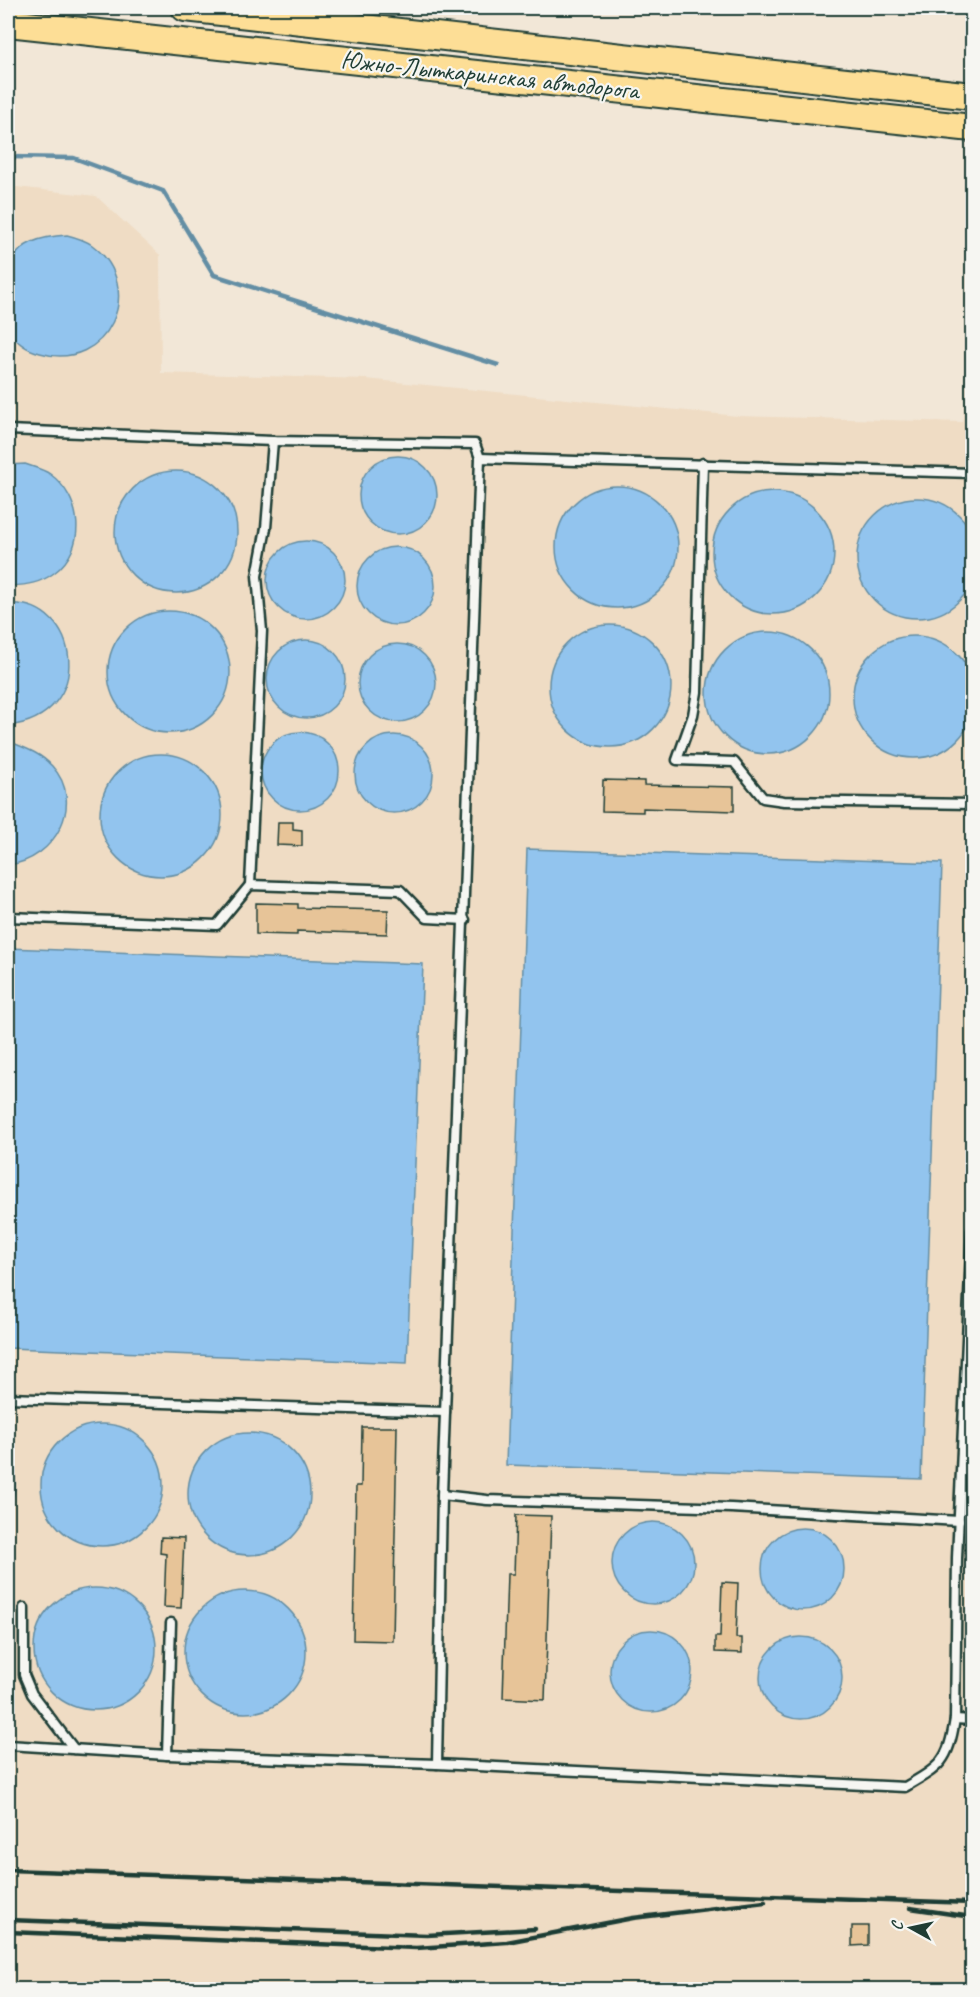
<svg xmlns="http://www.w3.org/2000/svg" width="980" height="1997" font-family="Caveat,sans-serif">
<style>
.built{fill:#efdcc4}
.water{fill:#92c4ee;stroke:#648ea4;stroke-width:1.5}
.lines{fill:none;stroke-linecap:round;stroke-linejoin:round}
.stream{stroke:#648ea4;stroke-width:4.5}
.building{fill:#e7c498;stroke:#1f3d34;stroke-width:1.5}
.service-casing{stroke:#1f3d34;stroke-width:13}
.primary-casing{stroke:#1f3d34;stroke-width:30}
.service{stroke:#f6f6f2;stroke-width:8}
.primary{stroke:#fdde96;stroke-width:26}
.rail{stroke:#1f3d34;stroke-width:4.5}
.labels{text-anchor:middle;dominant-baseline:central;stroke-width:4.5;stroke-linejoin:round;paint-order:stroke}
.street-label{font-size:26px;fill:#1f3d34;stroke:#f6f6f2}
</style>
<rect width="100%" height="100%" fill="#f2e7d7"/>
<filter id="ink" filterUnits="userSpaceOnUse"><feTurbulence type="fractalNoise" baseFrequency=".0167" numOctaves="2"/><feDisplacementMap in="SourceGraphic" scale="12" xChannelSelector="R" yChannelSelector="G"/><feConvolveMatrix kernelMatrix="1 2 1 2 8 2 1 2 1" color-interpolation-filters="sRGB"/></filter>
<g filter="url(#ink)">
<path class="built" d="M8 186 96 196 160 255 161 373 366 379 738 416 962 422 972 360V1989L8 1990Z"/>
<g class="water">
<path d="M67 235C75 237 85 240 92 245 148 287 108 373 40 353 27 350 14 341 8 329 7 272 0 239 67 235Z"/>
<circle cx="398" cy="495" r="39"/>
<path d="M25 464C33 467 43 469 50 474 82 497 88 548 54 573 41 583 27 585 11 586L8 585V465Z"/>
<circle cx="176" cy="532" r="61"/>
<circle cx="617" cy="547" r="61"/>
<circle cx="773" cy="553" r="61"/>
<circle cx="917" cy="558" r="60"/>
<circle cx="306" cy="580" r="39"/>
<circle cx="396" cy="586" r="39"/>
<path d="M8 604C81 599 97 716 8 726Z"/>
<circle cx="169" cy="672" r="61"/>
<circle cx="610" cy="686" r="61"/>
<circle cx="768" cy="693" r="61"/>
<circle cx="914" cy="697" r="61"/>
<circle cx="306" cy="679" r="39"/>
<circle cx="397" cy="683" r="39"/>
<circle cx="300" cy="771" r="39"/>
<circle cx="394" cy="774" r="39"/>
<path d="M13 743C28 749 41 754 52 766 86 803 55 860 8 865V744Z"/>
<circle cx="161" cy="815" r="61"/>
<path d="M527 849 942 863 921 1479 506 1465Z"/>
<path d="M8 948 423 964 407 1363 8 1348Z"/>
<circle cx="102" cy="1485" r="61"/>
<circle cx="249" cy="1494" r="61"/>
<path d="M8 1450C17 1471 18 1490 8 1511Z"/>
<circle cx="653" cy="1563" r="41"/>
<circle cx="803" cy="1569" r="41"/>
<circle cx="95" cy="1649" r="61"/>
<circle cx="245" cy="1652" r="61"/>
<circle cx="651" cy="1671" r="41"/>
<circle cx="801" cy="1678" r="41"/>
</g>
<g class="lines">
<path class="stream" d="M8 157 74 158 163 191 214 275 498 365"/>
</g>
<g class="building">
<path d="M603 780 644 781V785L734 787V811L643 808V812L602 811Z"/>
<path d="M278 822H293V829L302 830V846L277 845Z"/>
<path d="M256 903 298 904V908L388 910 387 934 297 931V935L256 934Z"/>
<path d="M362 1427H397L393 1641 353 1640 356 1486H361Z"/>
<path d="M516 1515 551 1516 545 1700 503 1698 507 1574H514Z"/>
<path d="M161 1537 184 1538 181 1608 164 1607 166 1554 160 1553Z"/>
<path d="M722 1582 738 1583 736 1638H742V1653L715 1652V1637H720Z"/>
<path d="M852 1926H868V1945L852 1946Z"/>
</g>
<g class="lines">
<g class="service-casing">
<g id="service">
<path d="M8 430 273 441 475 444 480 458"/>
<path d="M703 463 697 692 693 715 677 760 734 762 763 798 784 801 972 804"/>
<path d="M250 885 262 631 257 576 266 528 273 441"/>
<path d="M8 917 217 925 250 885 400 890 427 918 465 920"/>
<path d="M8 1398 445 1412"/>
<path d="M442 1495 487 1500 731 1508 959 1521"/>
<path d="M24 1608V1675L32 1694 74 1749"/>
<path d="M955 1719 972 1720"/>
<path d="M8 1745 167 1755 437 1764 905 1787C941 1766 948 1762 955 1719L957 1558 972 1230"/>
<path d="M167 1755 171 1623"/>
<path d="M437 1764 442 1495 480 458 972 473"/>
</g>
</g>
<g class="primary-casing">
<g id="primary">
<path d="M185 8 972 96"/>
<path d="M8 23 972 128"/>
</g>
</g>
<use href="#service" class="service"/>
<use href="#primary" class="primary"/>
<g class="rail">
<path d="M8 1870 972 1903"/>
<path d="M910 1908 972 1917"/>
<path d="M8 1920 427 1935 535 1929"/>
<path d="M8 1932 416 1948 507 1942 633 1918 765 1902"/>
</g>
</g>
</g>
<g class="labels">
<g class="street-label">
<text transform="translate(490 75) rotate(6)">Южно-Лыткаринская автодорога</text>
</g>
</g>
<rect width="980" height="1997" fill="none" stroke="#f6f6f2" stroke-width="30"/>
<rect x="15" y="15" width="950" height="1967" fill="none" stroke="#1f3d34" stroke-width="2" filter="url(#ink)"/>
<g transform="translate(911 1928) rotate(278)" stroke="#f6f6f2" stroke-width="4.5" paint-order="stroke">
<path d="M0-4.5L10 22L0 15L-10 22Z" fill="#1f3d34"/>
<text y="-9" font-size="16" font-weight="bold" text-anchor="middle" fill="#1f3d34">С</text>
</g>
</svg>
